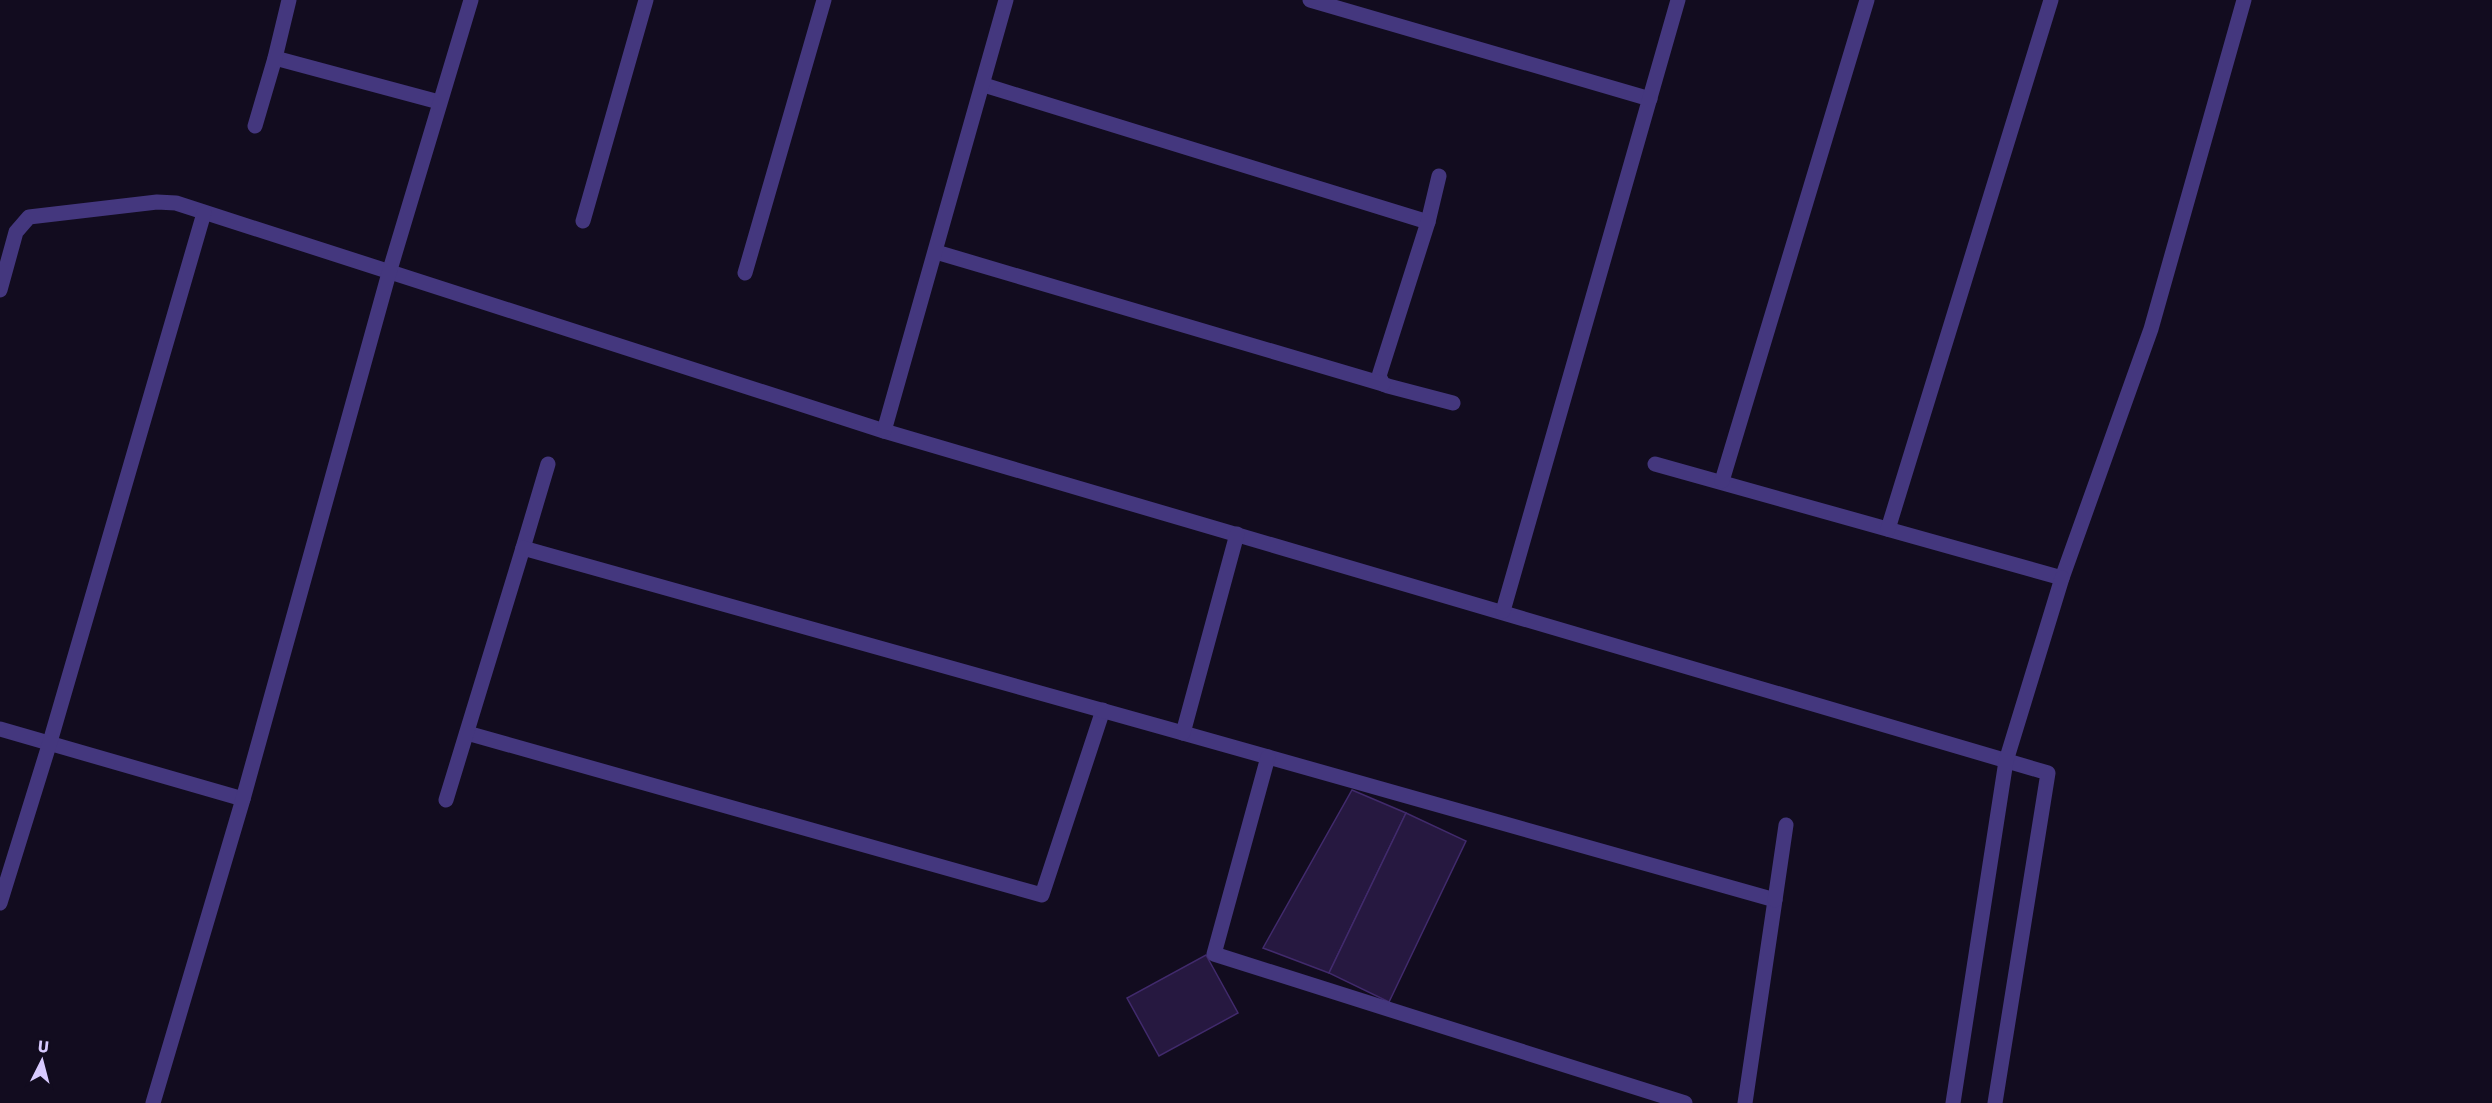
<svg xmlns="http://www.w3.org/2000/svg" width="2492" height="1103" font-family="Jost,sans-serif">
<style>
.building{fill:#261840;stroke:#412a6c;stroke-width:1.5}
.lines{fill:none;stroke-linecap:round;stroke-linejoin:round}
.street{stroke:#44377e;stroke-width:15}
</style>
<rect width="100%" height="100%" fill="#120c1f"/>
<g class="building">
<path d="M1352 790 1406 813 1329 973 1263 948Z"/>
<path d="M1406 813 1466 841 1389 1002 1329 973Z"/>
<path d="M1206 955 1238 1013 1159 1056 1127 998Z"/>
</g>
<g class="lines">
<g class="street">
<path d="M1310 0 1650 99"/>
<path d="M275 58 439 102"/>
<path d="M984 85 1428 222"/>
<path d="M255 126 275 58 289 0"/>
<path d="M1439 176 1428 222 1379 376 1383 384 1388 386 1453 403"/>
<path d="M583 221 646 0"/>
<path d="M936 252 1383 384"/>
<path d="M745 273 824 0"/>
<path d="M0 290 16 232 29 217 157 202 176 203 884 431 2048 773 1995 1103"/>
<path d="M884 431 1006 0"/>
<path d="M1655 464 2062 578 2151 329 2244 0"/>
<path d="M1722 481 1867 0"/>
<path d="M1888 529 2051 0"/>
<path d="M523 548 548 464"/>
<path d="M1503 611 1678 0"/>
<path d="M0 729 243 799"/>
<path d="M467 733 1042 895 1103 710"/>
<path d="M1183 733 1775 900 1745 1103"/>
<path d="M1268 757 1214 954 1685 1103"/>
<path d="M446 800 523 548 1183 733 1237 534"/>
<path d="M1775 900 1786 825"/>
<path d="M0 903 50 742 204 213"/>
<path d="M153 1103 243 799 389 273 471 0"/>
<path d="M1953 1103 2006 761 2062 578"/>
</g>
</g>
<g transform="translate(42 1061) rotate(6)" stroke="#120c1f" stroke-width="4.5" paint-order="stroke">
<path d="M0-4.5L10 22L0 15L-10 22Z" fill="#d8caff"/>
<text y="-9" font-size="16" font-weight="bold" text-anchor="middle" fill="#d8caff">U</text>
</g>
</svg>
